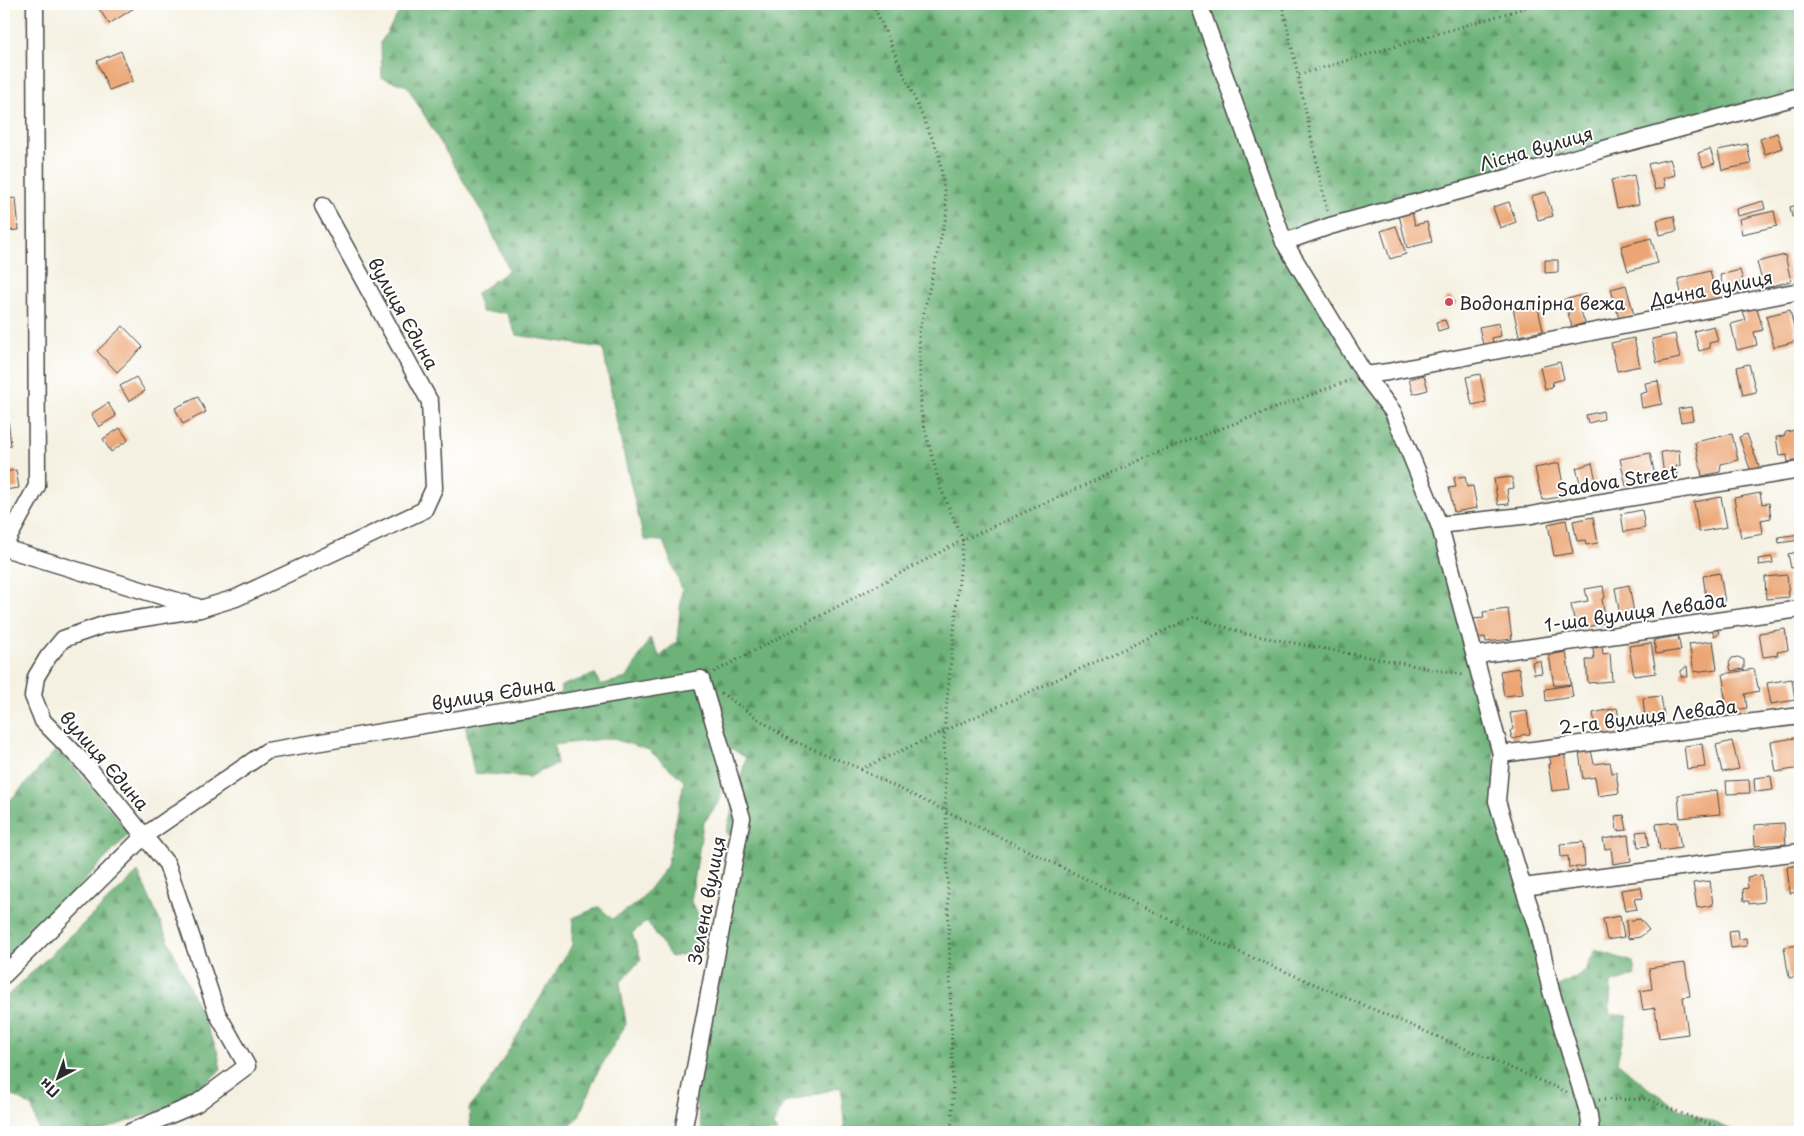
<svg xmlns="http://www.w3.org/2000/svg" width="1804" height="1136" font-family="'Playpen Sans',sans-serif">
<style>
.forest{fill:url(#forest-firs);stroke:#4c6f52}
.building{fill:#eca675}
.lines{fill:none;stroke-linecap:round;stroke-linejoin:round}
.minor-casing{stroke:#494946;stroke-width:19}
.path{stroke:#494946;stroke-width:3;stroke-dasharray:1 4;stroke-linecap:butt}
.minor{stroke:#fff;stroke-width:16}
.poi-dot{fill:#d1495b;stroke:#fff;stroke-width:2}
.labels{text-anchor:middle;dominant-baseline:central;stroke-width:4;stroke-linejoin:round;paint-order:stroke}
.street-label{font-size:18px;fill:#2b2b2b;stroke:#fff}
.poi-label{font-size:18px;fill:#2b2b2b;stroke:#fff;text-anchor:start}
</style>
<defs>
<pattern id="forest-firs" width="22" height="20" patternUnits="userSpaceOnUse" patternTransform="scale(1.25)"><rect width="22" height="20" fill="#6db379"/><path d="M5 1l3.5 6h-7zM16 11l3.5 6h-7z" fill="#5a9263"/></pattern>
</defs>
<rect width="100%" height="100%" fill="#fff"/>
<filter id="ink" filterUnits="userSpaceOnUse"><feTurbulence type="fractalNoise" baseFrequency=".02" numOctaves="2"/><feDisplacementMap in="SourceGraphic" scale="10" xChannelSelector="R" yChannelSelector="G"/><feConvolveMatrix kernelMatrix="1 2 1 2 8 2 1 2 1" color-interpolation-filters="sRGB"/></filter>
<filter id="wash" filterUnits="userSpaceOnUse"><feTurbulence type="fractalNoise" baseFrequency=".0096" numOctaves="4" result="noise"/><feDisplacementMap in="SourceGraphic" scale="20" xChannelSelector="R" yChannelSelector="G"/><feGaussianBlur stdDeviation="1.12" result="paint"/><feColorMatrix in="noise" values="0 0 0 0 0 0 0 0 0 0 0 0 0 0 0 0 0 1.4 0 .05"/><feComposite in="paint" operator="in"/></filter>
<g filter="url(#wash)">
<rect width="100%" height="100%" fill="#f5f1e2"/>
<g class="forest">
<path d="M404 4H1800V96L1284 243 1393 412 1440 527 1492 716 1497 801 1551 990 1585 972 1595 950 1633 962 1635 975 1611 984 1609 1014 1628 1016 1617 1062 1649 1089 1675 1106 1737 1132H949L941 1131 940 1132H845L841 1087 784 1103 773 1126 777 1132H700L702 1128 691 1082 734 840 726 832 746 758 731 748 720 800 703 824 691 902 706 928 696 952 671 957 647 921 632 933 641 959 620 983 626 1024 596 1075 579 1116 566 1132H471L469 1108 489 1083 572 945 573 918 599 907 612 919 638 903 667 866 684 781 649 750 610 738 554 745 557 764 529 777 474 773 465 723 559 708 561 686 595 674 600 685 627 678 650 638 660 657 677 641 682 589 663 541 644 540 619 434 603 348 516 335 507 313 482 312 476 294 509 270 487 221 407 86 382 78 381 42Z"/>
<path d="M58 748 130 833 4 964V807Z"/>
<path d="M138 872 217 1050 221 1069 187 1101 96 1132H39L32 1107 4 1090V999Z"/>
</g>
<g id="blocks">
<g class="building">
<path d="M96 4H131L134 8 109 24Z"/>
<path d="M121 51 133 81 109 90 97 61Z"/>
<path d="M1777 133 1782 148 1765 154 1760 139Z"/>
<path d="M1747 144 1751 164 1722 170 1718 150Z"/>
<path d="M1710 149 1715 163 1703 167 1698 153Z"/>
<path d="M1670 159 1675 175 1663 178 1665 187 1655 190 1648 164Z"/>
<path d="M1634 175 1639 204 1617 208 1611 180Z"/>
<path d="M1546 192 1553 216 1538 220 1531 196Z"/>
<path d="M16 198 19 230 4 231V199Z"/>
<path d="M1763 201 1765 209 1737 216 1736 209Z"/>
<path d="M1509 202 1516 222 1500 228 1493 207Z"/>
<path d="M1800 204V215L1792 217 1790 207Z"/>
<path d="M1411 208 1415 225 1427 222 1432 242 1407 248 1398 211Z"/>
<path d="M1774 211 1777 226 1742 234 1739 219Z"/>
<path d="M1674 216 1677 231 1660 235 1657 220Z"/>
<path d="M1396 226 1406 254 1390 259 1381 231Z"/>
<path d="M1651 238 1658 263 1628 271 1621 246Z"/>
<path d="M1785 255 1791 281 1764 288 1757 262Z"/>
<path d="M1545 260H1558V272L1545 273Z"/>
<path d="M1740 270 1743 281 1739 283 1742 295 1726 299 1720 275Z"/>
<path d="M1710 271 1717 299 1684 307 1678 279Z"/>
<path d="M1626 285 1634 315 1619 319 1611 289Z"/>
<path d="M1586 294 1590 306 1580 309 1585 323 1572 327 1564 300Z"/>
<circle cx="1449" cy="302" r="5"/>
<path d="M1537 303 1543 331 1519 336 1513 308Z"/>
<path d="M1757 308 1763 330 1754 332 1757 345 1737 350 1731 324 1746 320 1743 311Z"/>
<path d="M1790 310 1797 341 1774 347 1766 316Z"/>
<path d="M1445 320 1448 328 1438 331 1436 322Z"/>
<path d="M1499 323 1501 336 1492 338 1493 343 1483 345 1479 327Z"/>
<path d="M123 326 143 347 117 372 97 351Z"/>
<path d="M1714 326 1718 341 1709 343 1710 348 1699 351 1694 331Z"/>
<path d="M1675 334 1680 358 1657 363 1652 339Z"/>
<path d="M1634 338 1640 366 1617 371 1611 343Z"/>
<path d="M1560 362 1564 379 1553 382 1552 387 1545 389 1540 367Z"/>
<path d="M1749 364 1756 392 1743 395 1737 367Z"/>
<path d="M1480 374 1486 402 1472 405 1466 377Z"/>
<path d="M1424 375 1428 390 1413 394 1409 379Z"/>
<path d="M136 377 145 391 129 401 120 386Z"/>
<path d="M1658 381 1662 404 1642 408 1640 394 1647 392 1645 383Z"/>
<path d="M198 397 206 412 183 424 175 408Z"/>
<path d="M108 403 116 416 99 427 91 414Z"/>
<path d="M1691 407 1693 420 1681 422 1678 409Z"/>
<path d="M1603 411 1604 419 1588 423 1586 415Z"/>
<path d="M8 418 11 446 4 447V419Z"/>
<path d="M120 428 128 440 111 452 103 439Z"/>
<path d="M1800 429V460L1788 462 1787 455 1779 456 1776 437 1784 436 1786 432Z"/>
<path d="M1732 434 1738 460 1721 464 1720 472 1702 476 1695 442Z"/>
<path d="M1747 434 1760 469 1751 472 1739 437Z"/>
<path d="M1679 450 1680 466H1676L1677 475 1664 476 1661 452Z"/>
<path d="M1650 453 1655 476 1639 480V483L1626 486 1620 459Z"/>
<path d="M1559 463 1565 496 1542 500 1535 468Z"/>
<path d="M1592 463 1597 485 1582 489 1576 468Z"/>
<path d="M16 470 19 488 4 490V472Z"/>
<path d="M1465 476 1467 487 1473 486 1477 508 1454 512 1449 488 1456 487 1454 478Z"/>
<path d="M1512 477 1514 488 1507 489 1509 504 1498 505 1494 479Z"/>
<path d="M1760 493 1762 504 1769 503 1771 518 1761 520 1763 534 1741 538 1734 498Z"/>
<path d="M1721 497 1727 527 1699 532 1694 502Z"/>
<path d="M1642 510 1645 528 1624 532 1621 514Z"/>
<path d="M1593 517 1598 543 1586 545 1585 540 1577 541 1573 521Z"/>
<path d="M1566 520 1573 553 1554 556 1548 524Z"/>
<path d="M1800 534V540L1779 543 1778 537Z"/>
<path d="M1798 552 1800 566 1791 568 1788 554Z"/>
<path d="M1772 557 1773 563 1759 565 1758 559Z"/>
<path d="M1720 573 1725 602 1707 605 1703 576Z"/>
<path d="M1787 575 1789 597 1766 599 1765 577Z"/>
<path d="M1629 585 1635 618 1621 621 1615 588Z"/>
<path d="M1603 586 1605 598 1602 599 1606 623 1576 629 1571 604 1588 601 1585 589Z"/>
<path d="M1508 609 1512 639 1486 642 1485 637 1475 638 1473 619 1484 618 1483 612Z"/>
<path d="M1717 627 1719 634 1714 636 1712 628Z"/>
<path d="M1785 629 1788 650 1777 652 1778 655 1763 657 1759 633Z"/>
<path d="M1678 636 1681 650 1656 654 1654 640Z"/>
<path d="M1713 641 1717 669 1694 672 1689 644Z"/>
<path d="M1651 643 1656 673 1634 676 1629 646Z"/>
<path d="M1602 647 1603 654 1610 653 1612 681 1588 683 1586 660H1594L1593 648Z"/>
<path d="M1566 652 1571 684 1554 686 1549 655Z"/>
<path d="M1738 657 1744 660V669L1731 671 1729 663 1732 658Z"/>
<path d="M1540 661 1542 673 1534 674 1532 662Z"/>
<path d="M1687 666 1688 677H1681V671Z"/>
<path d="M1519 668 1523 694 1504 696 1500 671Z"/>
<path d="M1754 669 1759 691 1745 694 1747 708 1728 711 1723 687 1725 685 1723 674Z"/>
<path d="M1792 679 1795 700 1771 704 1767 683Z"/>
<path d="M1571 685 1573 697 1546 701 1545 689Z"/>
<path d="M1661 696 1664 716 1645 719 1643 698Z"/>
<path d="M1617 708 1622 734 1598 739 1593 713Z"/>
<path d="M1527 711 1530 734 1522 735 1515 739 1512 738 1510 731 1513 729 1510 713Z"/>
<path d="M1800 737V768L1776 772 1771 742Z"/>
<path d="M1732 741 1739 769 1722 772 1716 745Z"/>
<path d="M1702 744 1705 767 1687 769 1684 746Z"/>
<path d="M1591 750 1594 764 1610 762 1612 773 1616 772 1619 793 1598 796 1595 777 1583 779 1579 752Z"/>
<path d="M1564 751 1570 789 1552 791 1548 764H1551L1549 754Z"/>
<path d="M1771 776 1773 790 1755 792 1754 778Z"/>
<path d="M1749 780 1750 793 1727 794 1726 781Z"/>
<path d="M1717 790 1720 814 1680 818 1678 795Z"/>
<path d="M1624 815 1627 830 1617 831 1615 816Z"/>
<path d="M1677 822 1681 848 1660 851 1656 824Z"/>
<path d="M1784 823 1786 844 1755 846 1754 825Z"/>
<path d="M1647 831 1649 846 1638 847 1636 832Z"/>
<path d="M1628 835 1631 861 1613 864 1611 848 1605 849 1603 839Z"/>
<path d="M1583 842 1585 866 1569 868 1568 856 1561 857 1560 844Z"/>
<path d="M1800 865V892L1790 893 1787 867Z"/>
<path d="M1762 875 1764 902 1749 904V901H1744L1743 889 1748 888 1747 877Z"/>
<path d="M1710 881 1713 905 1697 908 1693 883Z"/>
<path d="M1641 887 1643 898 1634 899 1637 909 1625 911 1621 890Z"/>
<path d="M1620 916 1624 937 1607 940 1603 919Z"/>
<path d="M1640 919 1649 930 1640 937 1628 939 1626 921Z"/>
<path d="M1737 930 1738 939 1746 938 1747 946 1731 948 1729 931Z"/>
<path d="M1800 945V976L1789 978 1784 947Z"/>
<path d="M1685 963 1690 996 1683 997 1688 1034 1659 1038 1655 1008 1643 1010 1640 991 1652 989 1649 968Z"/>
</g>
</g>
</g>
<g filter="url(#ink)">
<use href="#blocks" fill-opacity="0" stroke="#494946" stroke-width="1"/>
<g class="lines">
<g class="minor-casing">
<g id="minor">
<path d="M1199 4 1284 242 1365 375 1393 412 1440 527 1501 754 1497 801 1523 887 1536 925 1551 991 1589 1115 1591 1132"/>
<path d="M323 206 430 402 434 488 424 510 236 598 200 609 106 624 63 639 48 657 36 677 33 696 43 721 88 767 144 836 267 751 701 679 742 818 683 1132"/>
<path d="M1284 242 1330 226 1507 178 1597 151 1800 96"/>
<path d="M1365 375 1388 372 1800 291"/>
<path d="M1440 527 1447 524 1532 515 1572 507 1800 470"/>
<path d="M4 546 37 486 35 4"/>
<path d="M4 548 197 607"/>
<path d="M1476 658 1484 654 1800 609"/>
<path d="M1501 754 1800 716"/>
<path d="M1523 887 1800 852"/>
<path d="M4 975 144 836 167 864 217 1013 247 1066 196 1104 130 1132"/>
</g>
</g>
<g class="path">
<path d="M873 4 939 154 947 212 919 333 921 413 940 487 963 540 944 731 953 1100 951 1132"/>
<path d="M1282 4 1298 75"/>
<path d="M1327 211 1298 75 1538 4"/>
<path d="M714 672 963 540 1156 453 1350 380"/>
<path d="M721 693 786 738 861 769 1194 617 1246 634 1464 675"/>
<path d="M861 770 1216 942 1567 1092"/>
<path d="M1599 1100 1646 1099 1729 1132"/>
</g>
<use href="#minor" class="minor"/>
</g>
</g>
<circle class="poi-dot" cx="1449" cy="302" r="5"/>
<g class="labels">
<g class="street-label">
<text transform="translate(1536 148) rotate(-16)">Лісна вулиця</text>
<text transform="translate(1711 288) rotate(-11)">Дачна вулиця</text>
<text transform="translate(404 313) rotate(61)">вулиця Єдина</text>
<text transform="translate(1617 480) rotate(-9)">Sadova Street</text>
<text transform="translate(1635 612) rotate(-8)">1-ша вулиця Левада</text>
<text transform="translate(493 693) rotate(-9)">вулиця Єдина</text>
<text transform="translate(1648 716) rotate(-7)">2-га вулиця Левада</text>
<text transform="translate(105 760) rotate(49)">вулиця Єдина</text>
<text transform="translate(706 900) rotate(-79)">Зелена вулиця</text>
</g>
<g class="poi-label">
<text x="1459" y="302">Водонапірна вежа</text>
</g>
</g>
<rect width="1804" height="1136" fill="none" stroke="#fff" stroke-width="20"/>
<g transform="translate(58 1078) rotate(221)" stroke="#ffffff" stroke-width="4" paint-order="stroke">
<path d="M0-4L9 19L0 12L-9 19Z" fill="#2b2b2b"/>
<text y="-8" font-size="14" font-weight="bold" text-anchor="middle" fill="#2b2b2b">Пн</text>
</g>
</svg>
